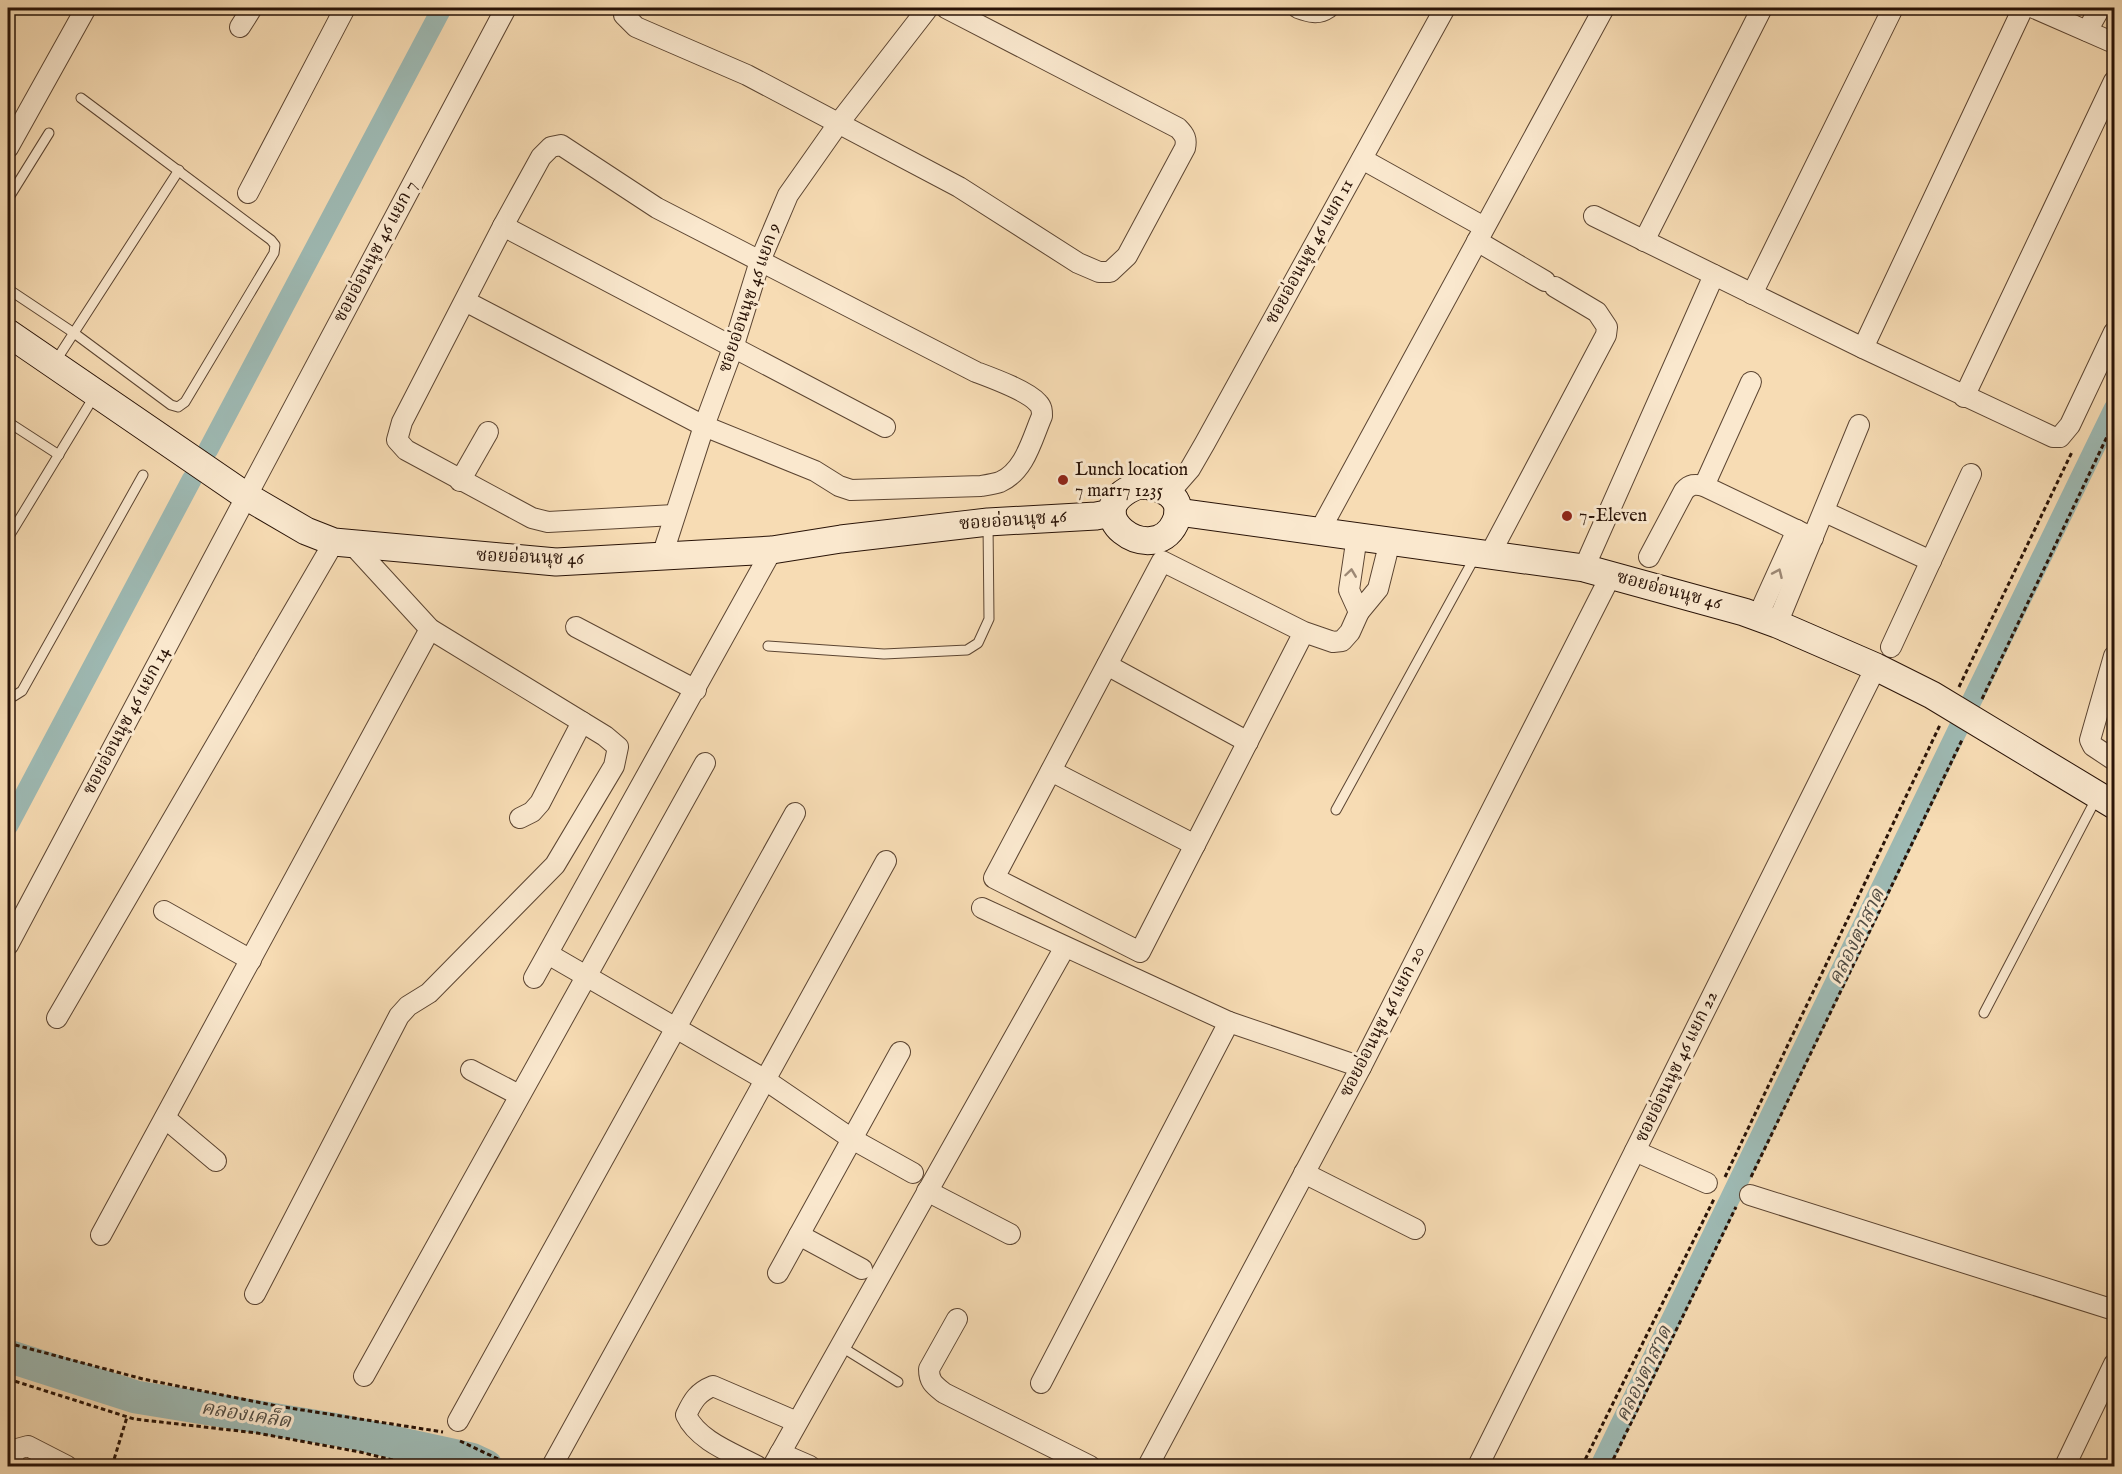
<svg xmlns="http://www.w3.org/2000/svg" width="2122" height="1474" font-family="'IM FELL English','Noto Serif Thai',serif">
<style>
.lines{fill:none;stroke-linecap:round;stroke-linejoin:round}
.canal{stroke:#9ebab4;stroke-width:20}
.river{stroke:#9ebab4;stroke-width:33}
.lane-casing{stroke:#5c4532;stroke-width:11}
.street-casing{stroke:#5c4532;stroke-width:22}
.secondary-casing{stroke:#291307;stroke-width:29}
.path{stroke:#291307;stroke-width:3;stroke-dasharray:4.5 3;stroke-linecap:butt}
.lane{stroke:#fae8ce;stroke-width:9}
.street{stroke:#fae8ce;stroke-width:20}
.secondary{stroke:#fae8ce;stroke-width:27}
.oneway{stroke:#9c8874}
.poi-dot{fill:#8f2418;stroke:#fae8ce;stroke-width:2}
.labels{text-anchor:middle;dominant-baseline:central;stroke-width:6;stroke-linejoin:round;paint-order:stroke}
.street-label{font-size:18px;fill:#291307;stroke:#fae8ce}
.poi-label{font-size:18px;fill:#291307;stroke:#fae8ce;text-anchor:start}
.water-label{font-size:20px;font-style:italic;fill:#524d44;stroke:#fae8ce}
</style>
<rect width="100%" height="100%" fill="#f7dcb4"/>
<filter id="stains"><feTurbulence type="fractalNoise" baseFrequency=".00333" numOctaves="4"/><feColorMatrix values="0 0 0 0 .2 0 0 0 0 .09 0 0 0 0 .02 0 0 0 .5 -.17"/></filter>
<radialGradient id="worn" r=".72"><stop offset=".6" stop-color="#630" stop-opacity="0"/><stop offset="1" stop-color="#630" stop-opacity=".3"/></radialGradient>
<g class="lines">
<g class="canal">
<path d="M208 450 442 8"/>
<path d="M8 826 192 479"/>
<path d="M1600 1466 2114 408"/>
</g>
<path class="river" d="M8 1356 136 1397 338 1430 471 1459 486 1466"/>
<g class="lane-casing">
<g id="lane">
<path d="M8 199 49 133"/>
<path d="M8 289 74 333 171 405 178 407 185 402 274 253 275 245 271 240 81 98"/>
<path d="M55 362 179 170"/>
<path d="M8 422 59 455"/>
<path d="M8 538 95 395"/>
<path d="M768 646 884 654 967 650 978 643 989 619 988 524"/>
<path d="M8 696H14L22 691 143 475"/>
<path d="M1336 810 1476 555"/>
<path d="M1984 1013 2097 797"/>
<path d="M840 1346 898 1382"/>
</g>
</g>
<g class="street-casing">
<g id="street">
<path d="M625 8 624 15 636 27 747 75 959 187 1078 263 1099 272H1110L1127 256 1185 148C1187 139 1185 135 1178 128L946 8"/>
<path d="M1298 8C1309 12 1318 15 1328 8"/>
<path d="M2034 8 2114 43"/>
<path d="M240 27 252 8"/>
<path d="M2087 31 2100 8"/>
<path d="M8 148 86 8"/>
<path d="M1362 159 1484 227"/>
<path d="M248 193 345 8"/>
<path d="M1594 216 1863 348 2053 437H2060L2070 425 2114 332"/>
<path d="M503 226 885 427"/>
<path d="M1477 241 1545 281"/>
<path d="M1644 241 1762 8"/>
<path d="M1752 294 1893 8"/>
<path d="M465 301 704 426 815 471 839 486 851 490 981 486C987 485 994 484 1000 482 1025 471 1032 439 1042 416 1042 411 1042 407 1038 403 1028 391 992 378 976 372L657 208 561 145 551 147 541 157 503 226 402 422 397 440 406 450 532 518 548 522 674 515"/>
<path d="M1863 348 2023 8"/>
<path d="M1964 397 2114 81"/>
<path d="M460 481 488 432"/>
<path d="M1704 486 1751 382"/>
<path d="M1169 493 1190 469 1205 443 1445 8"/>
<path d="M1825 512 1931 561"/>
<path d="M1319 532 1604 8"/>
<path d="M1357 536 1349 590 1359 612 1378 589 1390 541"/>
<path d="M1490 554 1606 335 1607 327 1597 312 1555 287"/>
<path d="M662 556 704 426 733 348 760 261 788 195 838 124 928 8"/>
<path d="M1649 557 1684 491C1690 484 1695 484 1704 486L1813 538"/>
<path d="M1584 568 1714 275"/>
<path d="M1758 616 1797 530"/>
<path d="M1777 624 1859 425"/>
<path d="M576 627 696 690"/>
<path d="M1304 632 1140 952 994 878 1162 561 1304 632 1333 642 1342 641 1350 632 1359 612"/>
<path d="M1891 647 1971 474"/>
<path d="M2114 656 2090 740 2093 746 2114 760"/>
<path d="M1107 665 1248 742"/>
<path d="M1051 771 1195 845"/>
<path d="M520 818 532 812 540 803 582 722"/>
<path d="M982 908 1229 1022 1361 1067"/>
<path d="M164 911 251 960"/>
<path d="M8 945 506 8"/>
<path d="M548 954 764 1079 852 1139 913 1173"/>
<path d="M534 978 772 550"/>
<path d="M57 1018 334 542"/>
<path d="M471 1070 519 1095"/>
<path d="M165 1118 216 1161"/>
<path d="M1635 1151 1707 1183"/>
<path d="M1304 1173 1415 1229"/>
<path d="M927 1191 1010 1234"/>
<path d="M1750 1195 2114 1310"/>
<path d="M101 1235 430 629"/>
<path d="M799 1235 862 1269"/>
<path d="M778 1273 900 1052"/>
<path d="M255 1294 399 1016 408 1006 429 993 555 865 614 766 618 747 605 736 430 629 352 544"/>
<path d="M957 1319 929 1369C929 1382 934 1385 944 1393L1090 1466"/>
<path d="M364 1376 705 763"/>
<path d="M1041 1383 1229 1022"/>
<path d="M458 1421 795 813"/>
<path d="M780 1453 810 1466"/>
<path d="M8 1465 17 1449 28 1446 67 1466"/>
<path d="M552 1466 886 861"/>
<path d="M757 1466C733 1453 698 1441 686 1415 693 1400 698 1392 713 1386L797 1422"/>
<path d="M773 1466 1065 947"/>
<path d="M1148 1466 1361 1067 1611 575"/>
<path d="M1478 1466 1876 667"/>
<path d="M2065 1466 2114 1364"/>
</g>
</g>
<g class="secondary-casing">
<g id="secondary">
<path d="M8 333 246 496 306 531 334 542 556 562 772 550 841 539 988 522 1096 516 1112 513"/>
<path d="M1139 485C1161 485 1187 497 1175 523 1153 570 1070 511 1139 485Z"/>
<path d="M1178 512 1584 568 1744 612 1777 624 1876 667 1932 695 2114 805"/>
</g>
</g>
<g class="path">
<path d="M1959 687 2072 452"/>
<path d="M1982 699 2114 422"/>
<path d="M1725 1177 1940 725"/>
<path d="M1751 1177 1962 740"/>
<path d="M8 1343 143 1379 277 1406 443 1432"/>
<path d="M8 1379 134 1419 257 1433 360 1452 417 1466"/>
<path d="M460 1441 513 1466"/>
<path d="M112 1466 127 1417"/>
<path d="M1582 1466 1714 1199"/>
<path d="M1610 1466 1736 1207"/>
</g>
<use href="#lane" class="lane"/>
<use href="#street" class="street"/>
<use href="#secondary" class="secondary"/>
</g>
<defs><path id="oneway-chevron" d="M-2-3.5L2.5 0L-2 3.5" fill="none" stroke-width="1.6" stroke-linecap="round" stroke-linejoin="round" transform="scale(1.5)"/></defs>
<g class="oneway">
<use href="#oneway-chevron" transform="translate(1351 573) rotate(-82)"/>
<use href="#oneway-chevron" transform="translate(1778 573) rotate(-66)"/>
</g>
<g class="poi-dot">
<circle cx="1063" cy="480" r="6"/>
<circle cx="1567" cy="516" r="6"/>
</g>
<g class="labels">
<g class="street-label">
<text transform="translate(376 252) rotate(-62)">ซอยอ่อนนุช 46 แยก 7</text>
<text transform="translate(1310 252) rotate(-61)">ซอยอ่อนนุช 46 แยก 11</text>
<text transform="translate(750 298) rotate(-71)">ซอยอ่อนนุช 46 แยก 9</text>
<text transform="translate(1013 521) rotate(-4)">ซอยอ่อนนุช 46</text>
<text transform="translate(530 558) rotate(2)">ซอยอ่อนนุช 46</text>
<text transform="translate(1669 591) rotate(15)">ซอยอ่อนนุช 46</text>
<text transform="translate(127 721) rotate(-62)">ซอยอ่อนนุช 46 แยก 14</text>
<text transform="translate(1383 1022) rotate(-63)">ซอยอ่อนนุช 46 แยก 20</text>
<text transform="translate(1677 1067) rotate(-64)">ซอยอ่อนนุช 46 แยก 22</text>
</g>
<g class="poi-label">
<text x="1075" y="470">Lunch location<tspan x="1075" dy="21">7 mar17 1235</tspan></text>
<text x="1579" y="516">7-Eleven</text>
</g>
<g class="water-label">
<text transform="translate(1857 937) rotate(-64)">คลองตาสาด</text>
<text transform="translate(1644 1374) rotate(-64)">คลองตาสาด</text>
<text transform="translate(246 1415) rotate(9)">คลองเคล็ด</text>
</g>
</g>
<rect width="2122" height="1474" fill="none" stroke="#f7dcb4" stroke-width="30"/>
<rect x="9" y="9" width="2104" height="1456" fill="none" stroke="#291307" stroke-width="3"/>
<rect x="15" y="15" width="2092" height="1444" fill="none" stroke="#291307" stroke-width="1.5"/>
<rect width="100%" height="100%" filter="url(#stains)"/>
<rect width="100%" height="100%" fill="url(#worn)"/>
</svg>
